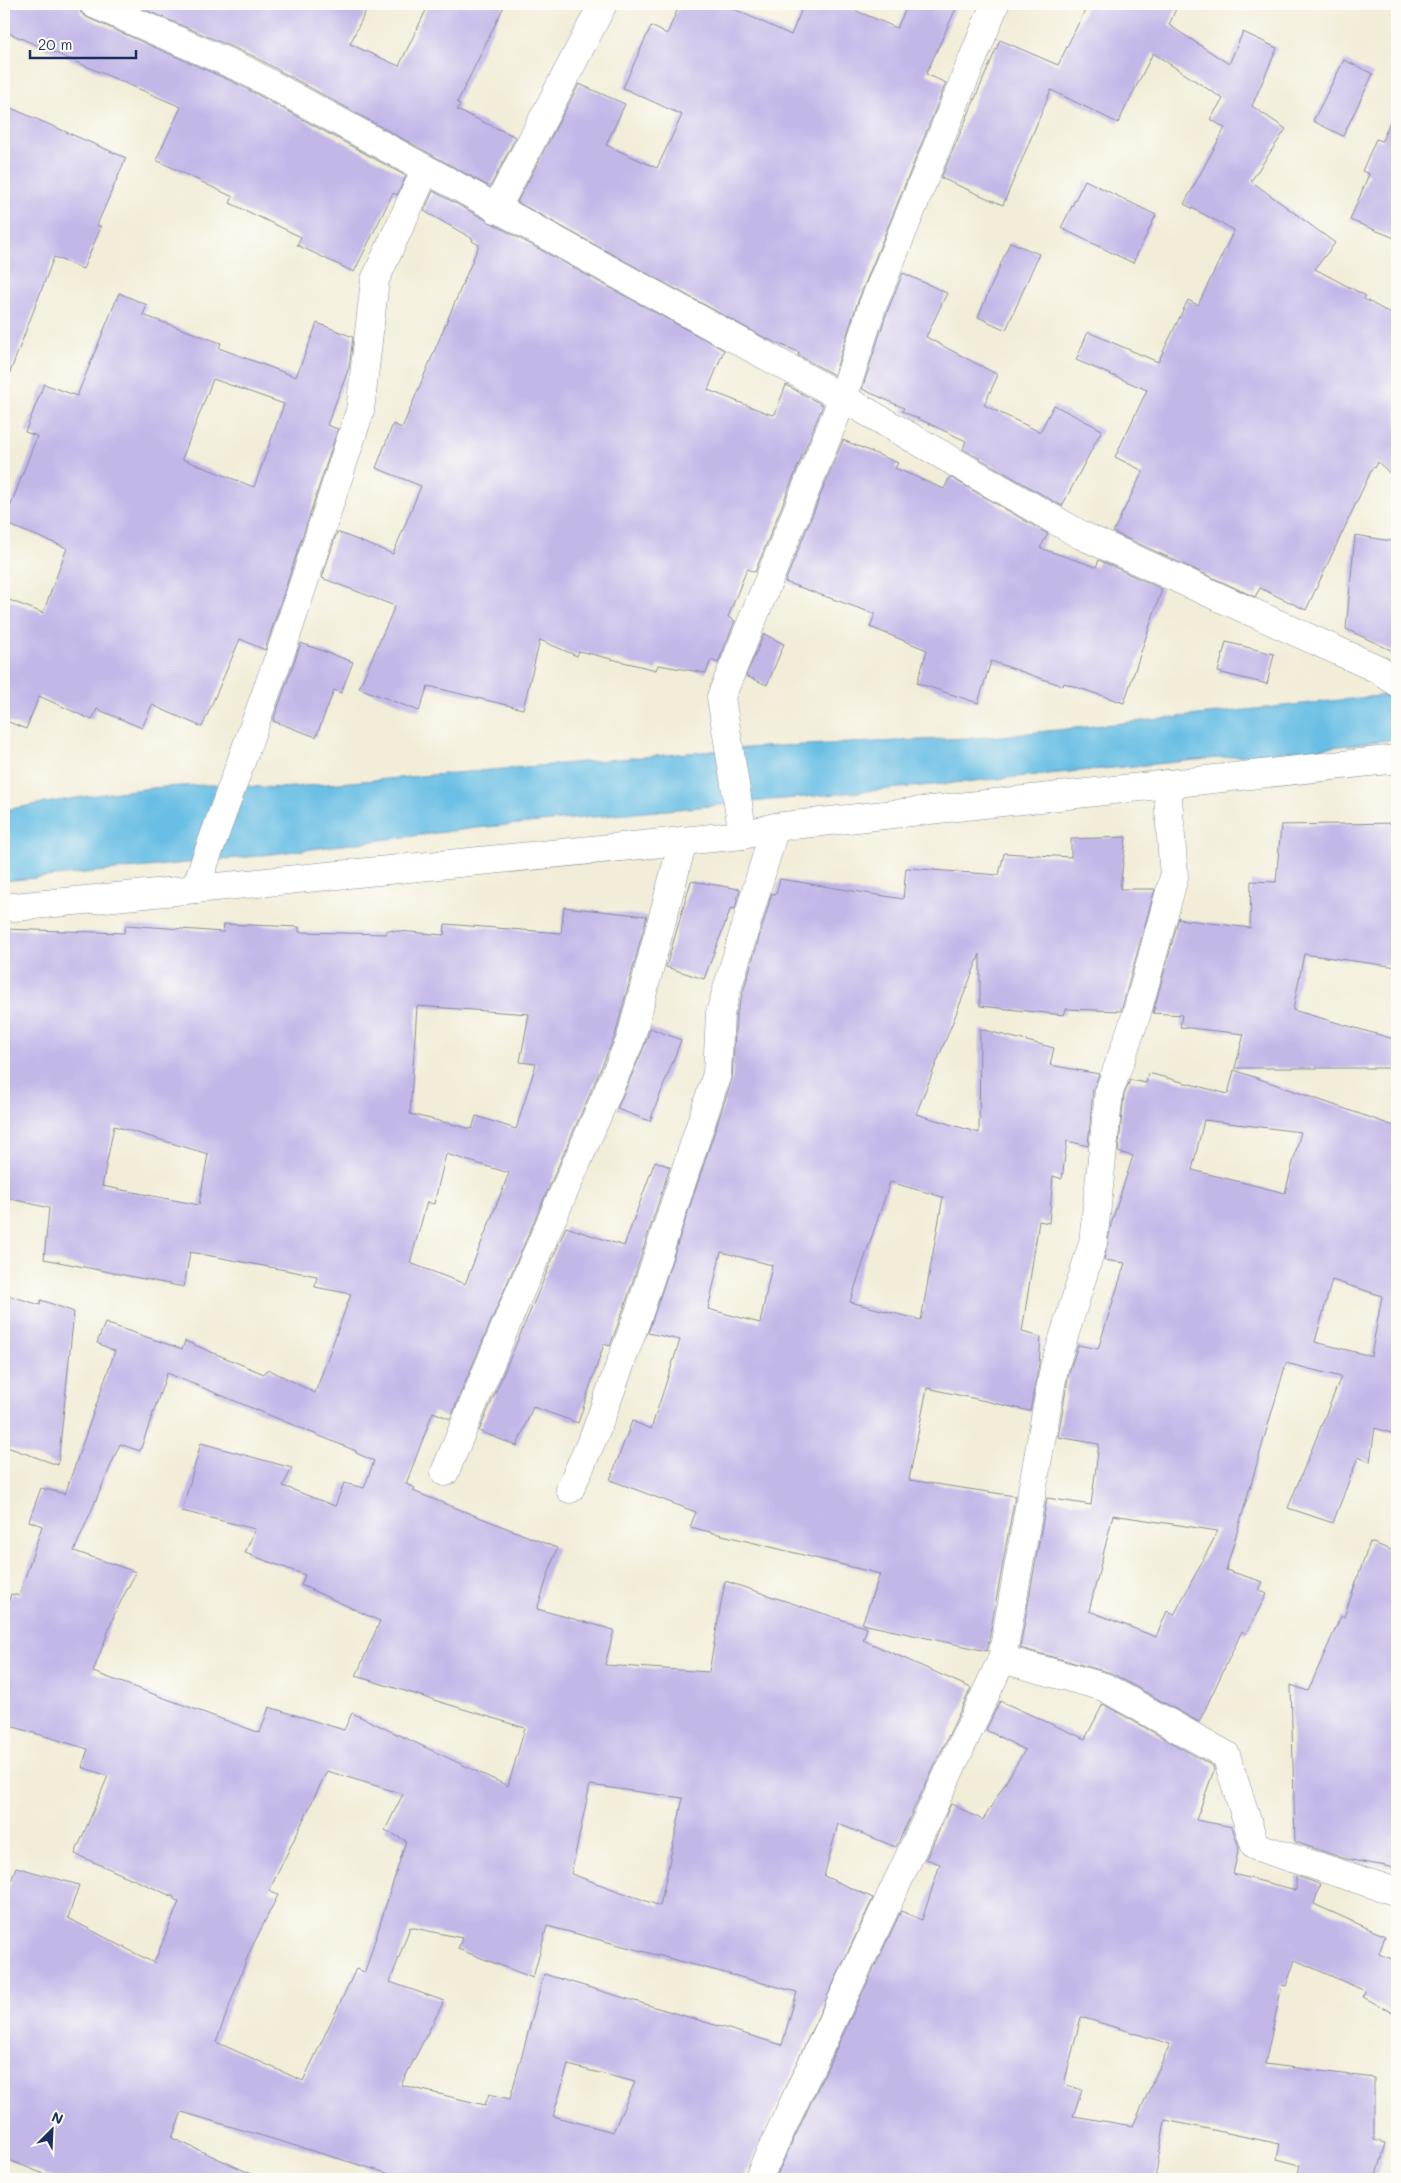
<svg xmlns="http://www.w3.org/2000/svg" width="1401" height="2183" font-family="Mali,sans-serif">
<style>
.water{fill:#67bee4;stroke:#4176a1}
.building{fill:#c3b7e8;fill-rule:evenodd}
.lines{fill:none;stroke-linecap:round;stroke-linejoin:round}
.minor-casing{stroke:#868e9b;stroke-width:29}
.minor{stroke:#fff;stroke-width:28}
</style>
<rect width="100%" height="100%" fill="#fdfcf7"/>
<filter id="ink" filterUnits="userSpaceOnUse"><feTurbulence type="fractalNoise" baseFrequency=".02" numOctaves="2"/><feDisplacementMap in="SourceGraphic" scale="10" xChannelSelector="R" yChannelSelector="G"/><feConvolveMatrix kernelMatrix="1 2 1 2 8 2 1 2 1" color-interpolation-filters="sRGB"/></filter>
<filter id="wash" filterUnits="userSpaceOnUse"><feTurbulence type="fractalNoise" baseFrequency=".0096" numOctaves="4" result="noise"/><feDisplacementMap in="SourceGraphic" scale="20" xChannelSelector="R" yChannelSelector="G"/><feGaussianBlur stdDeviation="1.12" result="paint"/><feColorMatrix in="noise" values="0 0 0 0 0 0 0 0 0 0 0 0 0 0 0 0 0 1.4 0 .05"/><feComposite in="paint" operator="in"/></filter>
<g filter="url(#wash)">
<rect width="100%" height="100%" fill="#f2edd8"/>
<path class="water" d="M1397 694V739L1324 748 476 828 248 857 4 881V810C70 799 145 785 213 785 235 785 259 787 281 788L759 747 991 737Z"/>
<g id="blocks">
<g class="building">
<path d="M4 4H79L81 13 88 18 238 84 406 176 397 195 393 193 354 272 297 245 301 237 230 203 233 197 156 160 181 107 4 31Z"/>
<path d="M132 4H369L350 44 399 66 429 4H505L457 103 460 104 457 110 516 137 490 187 253 56Z"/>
<path d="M680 4H723L791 35 804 4H840L897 28 908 4H958L926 74 946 83 858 301 834 375 798 355 799 352 765 338 517 202 579 84 625 104 606 145 657 168 682 115 623 88 651 26 667 34Z"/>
<path d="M1088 4H1178L1169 25 1229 64 1243 32 1277 48 1252 106 1286 129 1251 181 1335 243 1315 269 1366 296 1364 299 1397 317V480L1378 462 1375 468 1373 467 1306 610 1260 588 1255 597 1113 532 1143 471 1115 457 1147 390 1076 360 1088 332 1158 362 1188 300 1198 305 1234 230 1184 204 1225 128 1210 119 1223 99 1153 53 1118 123 1051 90 1003 205 941 178 1000 40 1058 65Z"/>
<path d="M1344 60 1373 74 1343 136 1313 121Z"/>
<path d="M4 105 126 158 97 225 101 227 83 269 54 257 6 383 4 382Z"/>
<path d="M1396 106H1397V239L1350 220 1369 174 1362 171 1376 139 1382 141Z"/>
<path d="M1085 180 1156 215 1133 263 1061 228Z"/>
<path d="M433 191 724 350 708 390 772 415 775 414 786 385 823 405 755 572 747 569 728 617 735 621 718 663 711 660 706 673 658 665 656 670 579 651 577 656 540 640 523 709 428 686 419 711 359 688 395 606 322 578 337 532 393 554 421 486 376 468 393 424 402 428 479 245 472 241 473 239 424 211Z"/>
<path d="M1010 242 1039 254 1006 330 978 317Z"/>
<path d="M903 273 947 293 926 337 998 375 984 405 1040 432 1054 405 1102 430 1062 506 963 449 966 441 902 411 904 408 862 389 887 312Z"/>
<path d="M119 293 147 305 143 315 221 343 219 348 296 377 317 323 353 337 349 368 327 425 338 429 265 650 240 639 202 727 152 705 142 728 97 709 92 720 39 696 26 729 4 720V598L43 613 67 548 4 523 37 436 25 432 44 384 77 396ZM213 379 284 404 254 487 182 459Z"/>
<path d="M843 440 898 463 895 468 944 489 950 477 1048 534 1040 548 1096 567 1099 560 1162 589 1124 703 1064 683 1063 686 991 661 978 703 917 683 927 650 870 627 875 614 785 582Z"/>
<path d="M1355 535 1397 542V653L1346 629Z"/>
<path d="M764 634 784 644 767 685 746 676Z"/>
<path d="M1226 642 1274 654 1267 684 1218 672Z"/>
<path d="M301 643 353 662 341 693 334 690 316 737 273 721Z"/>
<path d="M1397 823V967L1304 954 1293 1010 1397 1040V1068H1235L1244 1034 1180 1027 1182 1015 1153 1013 1179 917V919L1250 928 1251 881 1276 882 1281 825Z"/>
<path d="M1126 837 1120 889H1155L1121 1011 1066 1009 1064 1015 980 1006V954L916 1114 979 1133 980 1029 1054 1048 1050 1065 1099 1074 1093 1090 1088 1146 1067 1141 1062 1179 1053 1176 1049 1223 1039 1221 1022 1332 1041 1337 1039 1364 1030 1411 927 1388 909 1480 1015 1496 987 1651 862 1624 880 1574 690 1527 696 1512 610 1480 632 1421 651 1429 680 1340 648 1333 732 1079 736 1016 772 893 776 894 780 879 903 899 906 868 999 875 1004 853 1071 857V839ZM890 1182 943 1197 921 1320 850 1302ZM721 1252 772 1265 760 1323 708 1309Z"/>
<path d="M691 881 740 889 735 909 731 908 704 979 666 967Z"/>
<path d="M564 907 647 916 615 1036 502 1295 450 1419 433 1412 406 1484 415 1488 413 1491 557 1548 537 1609 614 1630 605 1665 709 1672 725 1581 867 1628 863 1640 971 1688 896 1847 838 1824 824 1876 873 1898 743 2179H388L390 2174 182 2112 172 2138 263 2179H56L4 2158V1902L16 1867 79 1885 68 1918 154 1963 179 1902 174 1899V1897L75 1854 108 1776 82 1767 88 1749 4 1724V1616L11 1594 19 1596 42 1526 29 1521 41 1488 65 1494 115 1351 97 1343 105 1323 182 1349 185 1341 264 1374 268 1369 315 1393 351 1294 315 1287 317 1276 190 1252 184 1287 44 1259 49 1208 4 1197V929L124 933 126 925 223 932 224 924 299 927V932L386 934V930L444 935 445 924 561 933ZM417 1006 529 1014 520 1062 536 1064 516 1129 476 1116 472 1129 410 1114ZM114 1126 208 1154 199 1205 102 1186ZM446 1154 509 1173 465 1284 410 1263 427 1202 434 1204ZM167 1373 356 1451V1453L374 1461 364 1488 344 1483 335 1506 283 1486 292 1468 201 1443 182 1511 255 1529 245 1553 305 1575 301 1585 380 1621 356 1676 525 1728 508 1786 352 1713 344 1730 269 1707 260 1733 93 1672 115 1613 136 1572 74 1551 120 1444 140 1451ZM327 1771 403 1794 385 1830 406 1841 365 1972 356 1969 303 2081 216 2042 249 1953 278 1895 269 1891ZM590 1785 683 1798 660 1906 571 1874ZM547 1926 797 1992 782 2045 544 1974 510 2099 489 2094 485 2105 401 2085 444 2001 390 1982 410 1927 462 1938 458 1949 533 1978ZM568 2065 635 2082 613 2132 553 2116Z"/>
<path d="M650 1028 681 1040 650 1121 617 1109 644 1047Z"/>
<path d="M1234 1070 1397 1127V1435L1375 1428 1370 1462 1358 1457 1333 1523 1288 1508 1341 1377 1286 1363 1226 1570 1263 1582 1259 1590 1267 1594 1246 1634 1242 1631 1199 1722 1111 1673 1020 1648 1047 1498 1091 1505 1099 1444 1058 1437 1069 1372 1078 1345 1098 1349 1125 1263 1104 1260 1111 1224 1133 1156 1118 1152 1124 1095 1130 1080 1146 1083 1148 1073 1228 1094ZM1204 1120 1301 1132 1285 1193 1192 1170ZM1332 1280 1382 1296 1371 1356 1315 1342ZM1113 1515 1218 1531 1174 1615 1167 1611 1156 1637 1089 1611Z"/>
<path d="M655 1161 670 1167 626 1302 610 1346 604 1344 578 1423 533 1407 517 1446 479 1431 566 1227 624 1246Z"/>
<path d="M4 1294 40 1305 41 1300 74 1312 58 1465 4 1446Z"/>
<path d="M1370 1542 1397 1552V1868L1346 1859 1295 1842 1291 1685 1308 1691 1341 1616 1344 1617Z"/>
<path d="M1000 1701 1085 1739 1103 1704 1213 1766 1214 1770 1196 1820 1232 1827 1239 1848 1233 1874 1296 1890V1876L1320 1884 1314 1904 1385 1936 1379 1954 1397 1961V2015L1363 1997 1365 1991 1295 1960 1286 1986 1282 1985 1265 2064 1374 2078V2140L1386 2143 1376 2179H1297L1300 2165 1277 2159 1280 2144 1165 2120 1155 2179H775L901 1911 922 1920 940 1864 926 1859 951 1804 983 1820 1025 1750 986 1730ZM1081 2017 1170 2044 1133 2126 1073 2116 1082 2090 1064 2084Z"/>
</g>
</g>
</g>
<g filter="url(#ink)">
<use href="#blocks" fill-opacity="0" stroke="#868e9b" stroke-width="1"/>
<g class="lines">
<g class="minor-casing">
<g id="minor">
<path d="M94 4 245 70 843 398 1081 535 1380 670 1397 683"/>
<path d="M496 209 603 4"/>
<path d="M1167 784 1174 877 1136 1016 1109 1092 1093 1243 1054 1368 1002 1659 1104 1687 1226 1755 1255 1846 1397 1892"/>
<path d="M743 835 721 697 843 398 872 307 995 4"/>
<path d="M195 889 284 643 360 411 375 280 425 171"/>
<path d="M4 908 743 835 775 827 1397 759"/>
<path d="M445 1472 516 1301 630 1041 683 841"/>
<path d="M570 1489 596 1431 641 1307 717 1074 720 1013 775 827"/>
<path d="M758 2179 1002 1659"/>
</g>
</g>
<use href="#minor" class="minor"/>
</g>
</g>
<rect width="1401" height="2183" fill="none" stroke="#fdfcf7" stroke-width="20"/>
<g transform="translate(52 2130) rotate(24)" stroke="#fdfcf7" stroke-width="4" paint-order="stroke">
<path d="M0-4L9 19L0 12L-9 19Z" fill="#1b2f5e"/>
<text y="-8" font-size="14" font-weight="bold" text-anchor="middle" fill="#1b2f5e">N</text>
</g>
<path d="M30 50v8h106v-8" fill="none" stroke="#1b2f5e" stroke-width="2.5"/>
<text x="38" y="50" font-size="15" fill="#1b2f5e" stroke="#fdfcf7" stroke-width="4" paint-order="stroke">20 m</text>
</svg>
